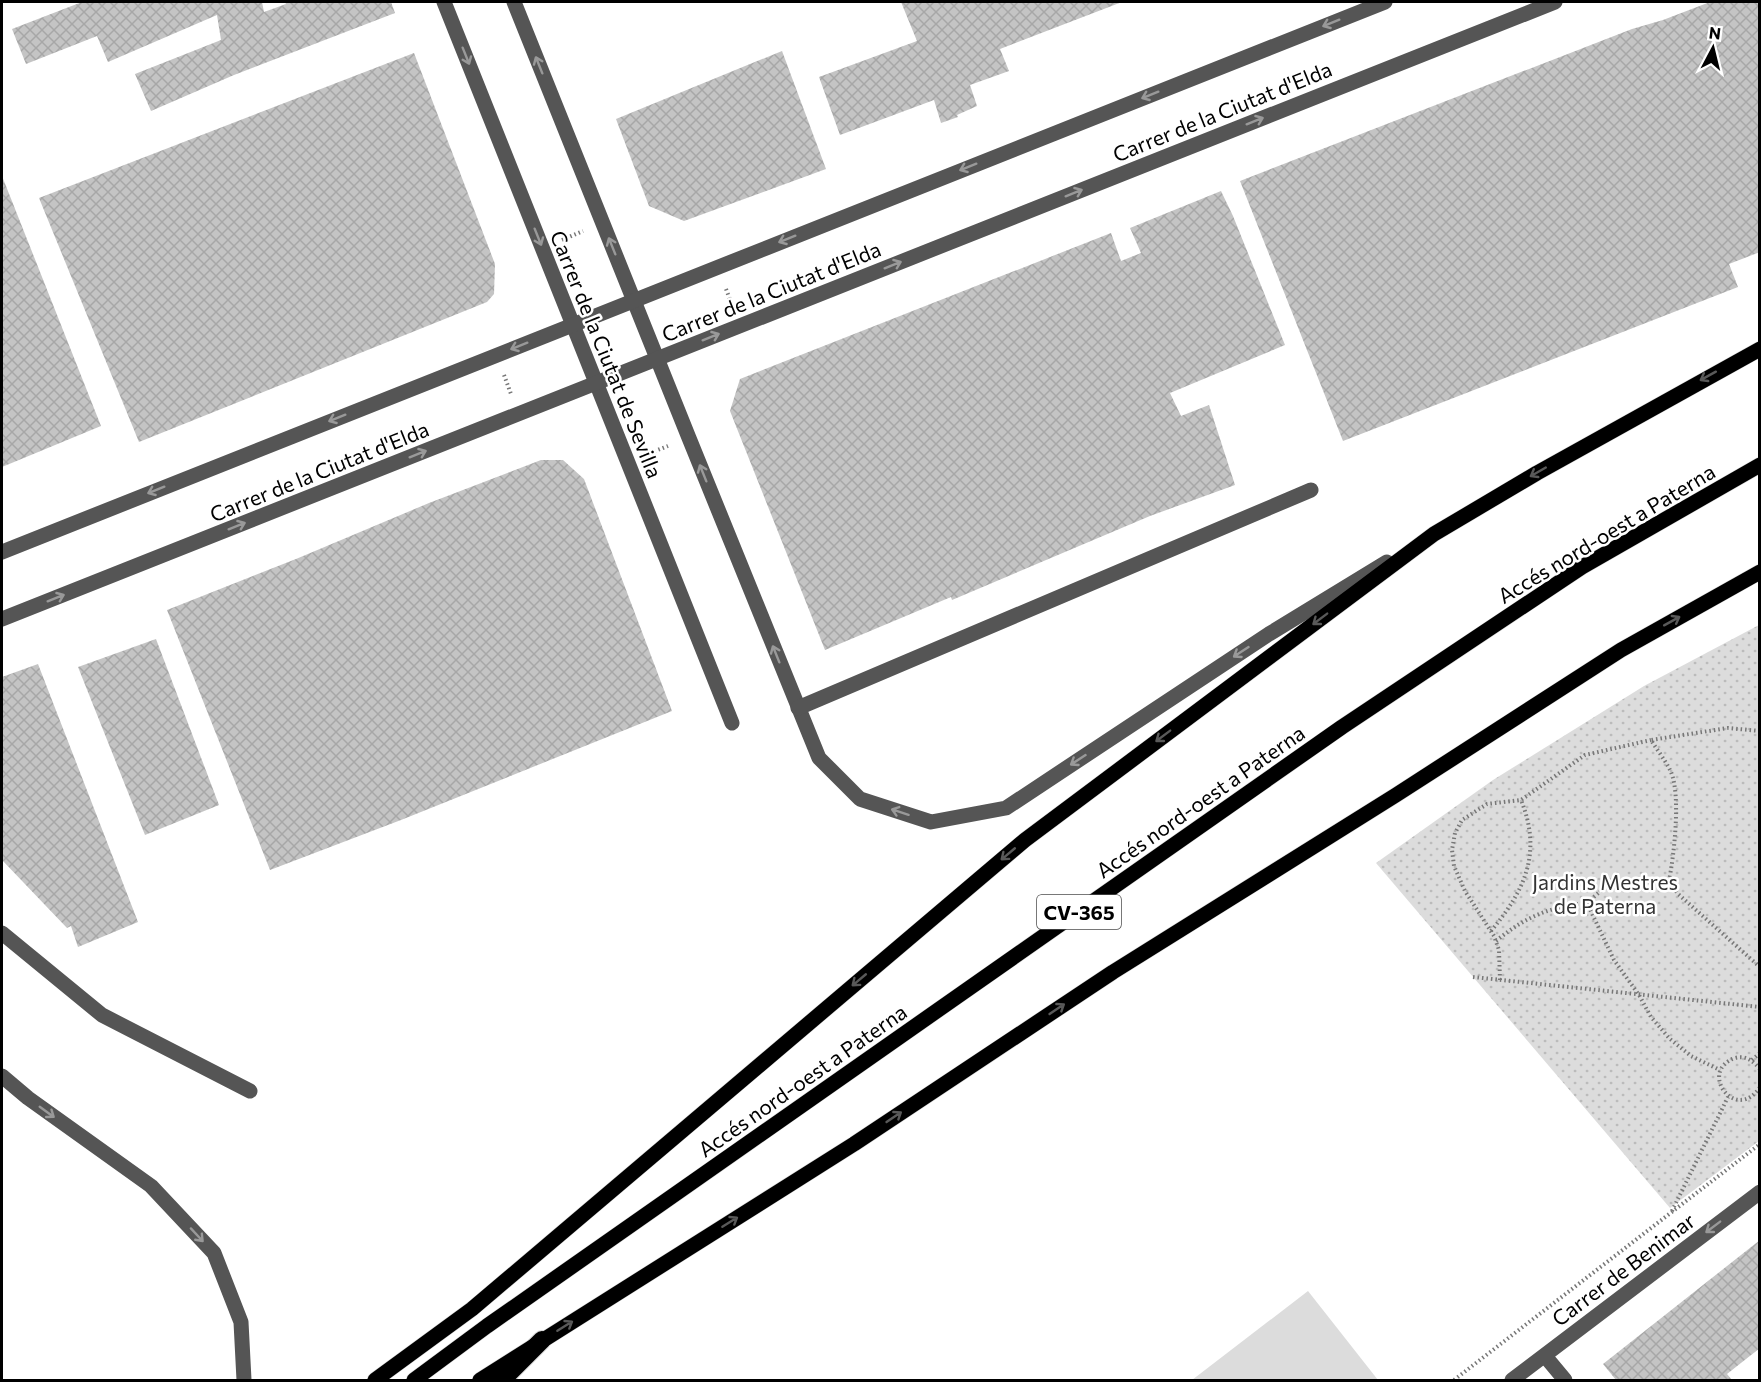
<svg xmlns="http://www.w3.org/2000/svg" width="1761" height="1382" font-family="Commissioner,sans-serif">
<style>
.park{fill:url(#park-dots)}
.garden{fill:#dcdcdc}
.building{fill:url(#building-cross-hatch)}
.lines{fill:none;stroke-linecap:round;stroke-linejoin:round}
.major-casing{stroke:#dbdbdb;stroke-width:16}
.highway-casing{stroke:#dbdbdb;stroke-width:20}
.path{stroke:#777;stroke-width:4;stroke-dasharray:1.5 3;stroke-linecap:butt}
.minor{stroke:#555;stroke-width:15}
.major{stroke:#000;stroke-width:15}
.highway{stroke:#000;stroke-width:18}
.oneway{stroke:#999}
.oneway2{stroke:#595959}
.labels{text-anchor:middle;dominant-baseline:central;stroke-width:5;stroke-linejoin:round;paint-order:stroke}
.shield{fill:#fff;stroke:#4c4c4c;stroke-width:1.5}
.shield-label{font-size:20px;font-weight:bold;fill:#000}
.street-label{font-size:21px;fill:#000;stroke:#fff}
.park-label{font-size:21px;fill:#333;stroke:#fff}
</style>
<defs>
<pattern id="park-dots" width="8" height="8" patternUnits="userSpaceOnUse" patternTransform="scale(1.5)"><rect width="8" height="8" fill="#dcdcdc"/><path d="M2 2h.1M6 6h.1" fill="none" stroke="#bbb" stroke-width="1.8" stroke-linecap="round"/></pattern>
<pattern id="building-cross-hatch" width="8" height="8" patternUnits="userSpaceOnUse" patternTransform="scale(1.5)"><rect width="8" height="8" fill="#c4c4c4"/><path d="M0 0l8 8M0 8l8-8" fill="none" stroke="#a7a7a7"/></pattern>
</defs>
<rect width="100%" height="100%" fill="#fff"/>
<path class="park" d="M1759 625V1141L1670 1208 1376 863 1493 780 1644 686Z"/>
<path class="garden" d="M1308 1291 1378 1380H1192Z"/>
<g class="building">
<path d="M82 2H262L264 12 286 4 285 2H391L395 13 234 75 151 111 135 74 221 40 217 15 108 62 97 36 26 64 12 29Z"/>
<path d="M901 2H1122L1000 49 1009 71 970 85 977 106 957 115 958 117 941 123 934 100 840 135 819 77 917 41Z"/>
<path d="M1710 2H1760V252L1729 264 1738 287 1343 441 1240 181 1632 29 1663 20Z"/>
<path d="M782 51 826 169 684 221 649 206 616 119Z"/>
<path d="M414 53 495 264 494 294 487 302 139 442 39 198Z"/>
<path d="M2 176 101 426 2 467Z"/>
<path d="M1221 191 1233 216 1285 345 1170 393 1181 416 1209 405 1235 485 1150 516 952 600 951 597 825 650 730 411 740 379 1111 233 1121 261 1141 253 1130 228Z"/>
<path d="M541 460H563L584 479 672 711 401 820 270 870 167 610 296 559 429 503Z"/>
<path d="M156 639 219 805 145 835 78 667Z"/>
<path d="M38 664 138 922 78 947 71 926 67 928 2 860V677Z"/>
<path d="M1760 1240V1348L1727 1374 1732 1380H1616L1603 1364Z"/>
</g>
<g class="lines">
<g class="major-casing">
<g id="major">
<path d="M375 1380 472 1309 1025 840 1434 534 1537 473 1760 349"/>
<path d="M414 1380 487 1326 1342 727 1582 567 1760 465"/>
<path d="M480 1380 854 1144 1113 972 1396 795 1621 650 1760 572"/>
</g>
</g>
<g class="highway-casing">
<path id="highway" d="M502 1380 542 1340"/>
</g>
<g class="path">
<path d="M562 240 583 231"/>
<path d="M726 289 732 305"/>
<path d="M504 375 511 394"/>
<path d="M650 453 668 446"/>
<path d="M1760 731 1728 728 1651 740C1657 750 1666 761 1671 772 1681 796 1674 855 1669 881L1678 894 1760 967"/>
<path d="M1587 903 1603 889 1635 883 1669 881"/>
<path d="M1491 931C1526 889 1542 852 1521 800"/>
<path d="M1496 941C1525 917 1549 907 1587 903L1614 960 1639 995 1651 1017 1670 1039 1691 1056 1720 1070"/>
<path d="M1473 977 1760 1007"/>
<path d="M1500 980 1499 950 1494 936 1465 891 1454 866 1452 850 1455 833 1462 820 1487 804 1521 800 1585 755 1651 740"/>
<path d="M1752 1060 1760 1053"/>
<path d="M1760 1069C1753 1061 1746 1055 1735 1058 1697 1071 1736 1124 1760 1087"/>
<path d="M1672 1211 1728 1097"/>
<path d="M1454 1380 1760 1144"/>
</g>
<g class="minor">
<path d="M444 2 732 723"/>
<path d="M514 2 689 438 819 758 860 799 931 822 1006 808 1269 634 1387 562"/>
<path d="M2 552 1385 2"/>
<path d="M2 619 1555 2"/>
<path d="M798 708 1311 490"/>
<path d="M2 933 102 1015 250 1091"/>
<path d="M2 1076 28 1098 151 1186 214 1253 241 1322 244 1380"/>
<path d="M1545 1356 1565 1380"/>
<path d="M1512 1380 1760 1192"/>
</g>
<use href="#major" class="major"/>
<use href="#highway" class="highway"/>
</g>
<defs><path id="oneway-shaft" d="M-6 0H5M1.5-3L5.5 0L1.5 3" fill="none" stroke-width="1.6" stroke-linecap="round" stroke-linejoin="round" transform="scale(1.5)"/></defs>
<g class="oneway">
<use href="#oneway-shaft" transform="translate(1331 23) rotate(158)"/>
<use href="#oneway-shaft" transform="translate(466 56) rotate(68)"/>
<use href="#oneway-shaft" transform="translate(539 65) rotate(-112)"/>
<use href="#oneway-shaft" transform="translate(1150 95) rotate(158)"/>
<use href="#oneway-shaft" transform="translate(1255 121) rotate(-22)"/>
<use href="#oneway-shaft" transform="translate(968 167) rotate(158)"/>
<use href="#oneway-shaft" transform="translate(1074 193) rotate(-22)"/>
<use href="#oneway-shaft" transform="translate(538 237) rotate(68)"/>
<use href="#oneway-shaft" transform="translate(787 239) rotate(158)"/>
<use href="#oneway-shaft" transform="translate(612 246) rotate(-112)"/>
<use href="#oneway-shaft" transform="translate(893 265) rotate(-22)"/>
<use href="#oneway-shaft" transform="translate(711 337) rotate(-22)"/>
<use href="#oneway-shaft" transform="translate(519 346) rotate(158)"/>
<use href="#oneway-shaft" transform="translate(337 418) rotate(158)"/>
<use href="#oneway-shaft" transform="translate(418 454) rotate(-22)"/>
<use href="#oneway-shaft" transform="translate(703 473) rotate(-112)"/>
<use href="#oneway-shaft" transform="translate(156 490) rotate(158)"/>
<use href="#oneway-shaft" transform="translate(237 526) rotate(-22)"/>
<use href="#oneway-shaft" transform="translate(56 598) rotate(-22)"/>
<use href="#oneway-shaft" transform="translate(1241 652) rotate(147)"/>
<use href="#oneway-shaft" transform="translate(776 654) rotate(-112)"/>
<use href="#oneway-shaft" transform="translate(1078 760) rotate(147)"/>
<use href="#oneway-shaft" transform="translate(900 812) rotate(-162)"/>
<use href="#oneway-shaft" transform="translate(47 1112) rotate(36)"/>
<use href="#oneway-shaft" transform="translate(1713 1227) rotate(143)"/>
<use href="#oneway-shaft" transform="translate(197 1235) rotate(47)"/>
</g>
<g class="oneway2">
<use href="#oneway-shaft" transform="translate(1708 376) rotate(151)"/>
<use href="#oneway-shaft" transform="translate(1538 472) rotate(150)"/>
<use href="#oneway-shaft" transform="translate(1320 619) rotate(143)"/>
<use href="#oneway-shaft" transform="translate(1672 621) rotate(-29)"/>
<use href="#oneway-shaft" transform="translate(1163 736) rotate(143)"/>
<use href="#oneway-shaft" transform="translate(1008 854) rotate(140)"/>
<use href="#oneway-shaft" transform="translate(859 980) rotate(140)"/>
<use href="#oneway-shaft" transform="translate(1057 1009) rotate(-34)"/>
<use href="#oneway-shaft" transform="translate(894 1117) rotate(-34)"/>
<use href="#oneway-shaft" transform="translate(730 1222) rotate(-32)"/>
<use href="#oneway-shaft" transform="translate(565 1326) rotate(-32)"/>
</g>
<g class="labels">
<rect class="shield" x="1037" y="895" width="84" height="34" rx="4.5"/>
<g class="shield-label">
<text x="1079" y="912">CV-365</text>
</g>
<g class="street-label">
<text transform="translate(1222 111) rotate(-22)">Carrer de la Ciutat d'Elda</text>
<text transform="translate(771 291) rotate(-22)">Carrer de la Ciutat d'Elda</text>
<text transform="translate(607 354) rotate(68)">Carrer de la Ciutat de Sevilla</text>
<text transform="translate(319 471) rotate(-22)">Carrer de la Ciutat d'Elda</text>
<text transform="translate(1606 533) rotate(-31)">Accés nord-oest a Paterna</text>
<text transform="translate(1200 801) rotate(-35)">Accés nord-oest a Paterna</text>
<text transform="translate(802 1080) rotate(-35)">Accés nord-oest a Paterna</text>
<text transform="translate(1623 1269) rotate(-37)">Carrer de Benimar</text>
</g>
<g class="park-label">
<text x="1605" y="881">Jardins Mestres<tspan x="1605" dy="24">de Paterna</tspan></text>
</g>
</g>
<rect width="1761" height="1382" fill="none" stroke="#000000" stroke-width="6"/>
<g transform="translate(1713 48) rotate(7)" stroke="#ffffff" stroke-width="4.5" paint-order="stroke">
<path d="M0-4.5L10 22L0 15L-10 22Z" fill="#000000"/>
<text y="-9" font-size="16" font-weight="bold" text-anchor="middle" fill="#000000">N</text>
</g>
</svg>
